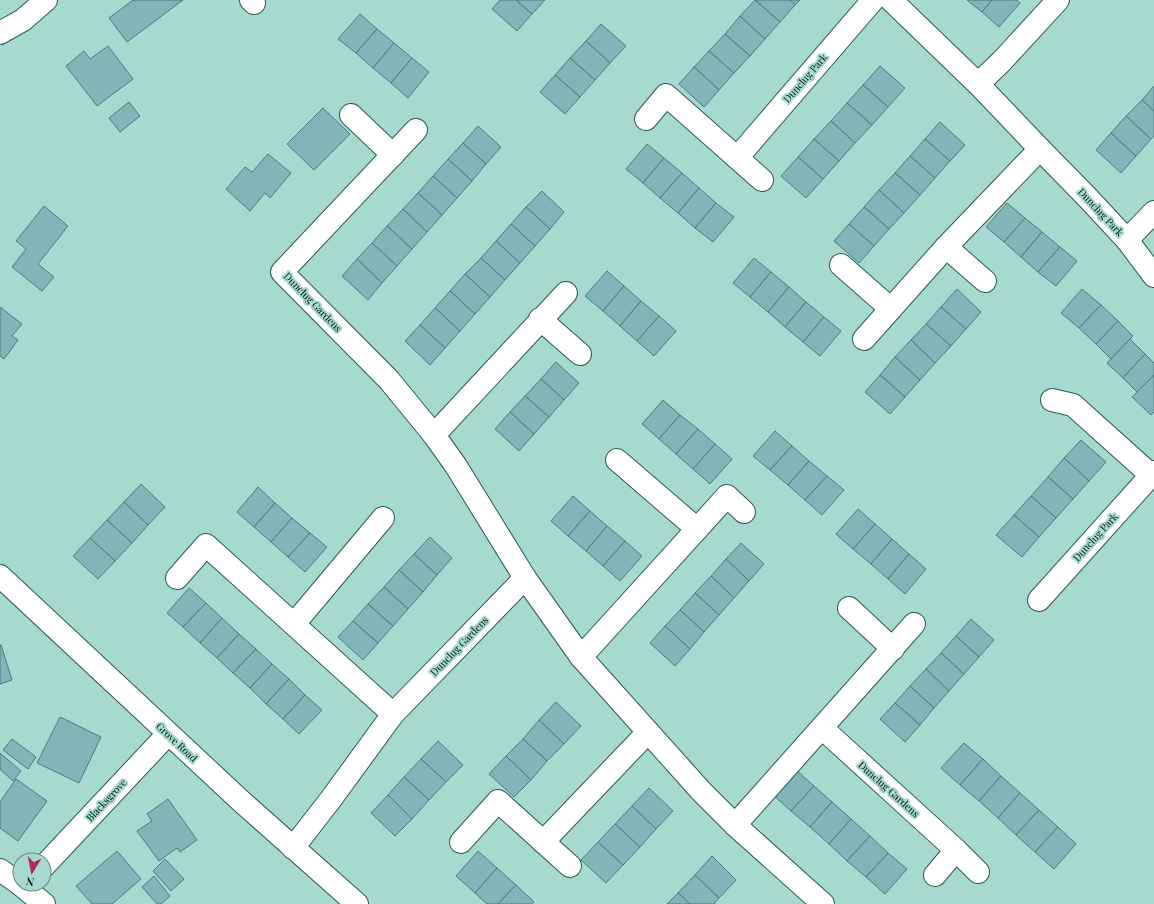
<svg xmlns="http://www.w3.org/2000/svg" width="1154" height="904" font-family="'Playfair Display',serif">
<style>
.building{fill:#81b5b8;stroke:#4a7c80}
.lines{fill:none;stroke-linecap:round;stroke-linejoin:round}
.minor-casing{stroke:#2a5b52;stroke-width:24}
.major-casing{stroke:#2a5b52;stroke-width:24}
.minor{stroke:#fff;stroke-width:22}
.major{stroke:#fff;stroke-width:22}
.labels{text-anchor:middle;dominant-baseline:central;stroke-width:4;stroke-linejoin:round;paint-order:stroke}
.street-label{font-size:10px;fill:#01110e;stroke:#a6d9cf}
</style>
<rect width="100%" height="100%" fill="#a6d9cf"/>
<g class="building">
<path d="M133 0H183L127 42 109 18Z"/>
<path d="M500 0H516L532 14 517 31 492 9Z"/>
<path d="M516 0H545L532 14Z"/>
<path d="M755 0H790L795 5 780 22Z"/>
<path d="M755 0 780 22 765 39 740 16Z"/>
<path d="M790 0H800L795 5Z"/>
<path d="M967 0H992L982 12Z"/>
<path d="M992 0H1017L1020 3 999 27 982 12Z"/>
<path d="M360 14 377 29 356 53 338 39Z"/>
<path d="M740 16 765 39 750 56 725 34Z"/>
<path d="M601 24 626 46 610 63 586 41Z"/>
<path d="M377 29 394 43 373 68 356 53Z"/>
<path d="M725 34 750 56 734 73 709 51Z"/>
<path d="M586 41 610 63 595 80 570 58Z"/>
<path d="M394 43 412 58 391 83 373 68Z"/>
<path d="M108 46 133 79 97 106 66 66 84 51 90 59Z"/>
<path d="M709 51 734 73 719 90 694 67Z"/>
<path d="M412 58 429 72 408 98 391 83Z"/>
<path d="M570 58 595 80 580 97 555 75Z"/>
<path d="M880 66 905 88 888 107 863 85Z"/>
<path d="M694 67 719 90 704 107 679 84Z"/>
<path d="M555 75 580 97 565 114 540 92Z"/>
<path d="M863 85 888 107 872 125 847 103Z"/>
<path d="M1154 86V111L1142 100Z"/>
<path d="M1142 100 1154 111V136L1151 139 1126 116Z"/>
<path d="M129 102 140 116 120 132 109 118Z"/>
<path d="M847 103 872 125 855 143 831 121Z"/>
<path d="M323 108 350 134 314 170 287 144Z"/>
<path d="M1126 116 1151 139 1136 156 1111 133Z"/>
<path d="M831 121 855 143 839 161 814 139Z"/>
<path d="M940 122 965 145 950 161 925 139Z"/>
<path d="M478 126 501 147 486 164 463 143Z"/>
<path d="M1111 133 1136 156 1121 173 1096 150Z"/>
<path d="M814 139 839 161 823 179 798 157Z"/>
<path d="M925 139 950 161 935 178 910 156Z"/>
<path d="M463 143 486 164 472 181 448 159Z"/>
<path d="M647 144 664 158 643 183 626 169Z"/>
<path d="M268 154 291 173 270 198 265 193 250 211 226 189 245 167 252 172Z"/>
<path d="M910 156 935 178 920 195 895 173Z"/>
<path d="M798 157 823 179 806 198 781 176Z"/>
<path d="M664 158 682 173 660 198 643 183Z"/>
<path d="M448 159 472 181 457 198 433 176Z"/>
<path d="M682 173 699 188 678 213 660 198Z"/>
<path d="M895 173 920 195 904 213 879 190Z"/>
<path d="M433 176 457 198 442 215 418 193Z"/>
<path d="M699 188 716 203 695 228 678 213Z"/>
<path d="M879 190 904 213 889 229 864 207Z"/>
<path d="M542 191 564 212 550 229 526 207Z"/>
<path d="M418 193 442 215 427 232 403 209Z"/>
<path d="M716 203 734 217 713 242 695 228Z"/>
<path d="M1007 203 1025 218 1004 242 986 227Z"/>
<path d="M44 206 68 226 38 264 54 277 42 291 12 267 26 249 16 241Z"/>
<path d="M526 207 550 229 535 246 511 224Z"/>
<path d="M864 207 889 229 874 246 849 224Z"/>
<path d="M403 209 427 232 412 249 387 226Z"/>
<path d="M1025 218 1042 232 1021 257 1004 242Z"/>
<path d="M511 224 535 246 520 263 496 241Z"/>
<path d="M849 224 874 246 859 263 834 241Z"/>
<path d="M387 226 412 249 397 266 372 243Z"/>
<path d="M1042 232 1060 247 1038 272 1021 257Z"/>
<path d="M496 241 520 263 505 280 481 258Z"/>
<path d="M372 243 397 266 382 283 357 259Z"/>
<path d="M1060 247 1077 261 1056 286 1038 272Z"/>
<path d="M481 258 505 280 490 297 465 274Z"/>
<path d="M754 258 771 272 750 297 733 283Z"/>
<path d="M357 259 382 283 368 300 342 276Z"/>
<path d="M607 271 624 286 603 311 585 296Z"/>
<path d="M771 272 789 287 768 312 750 297Z"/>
<path d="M465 274 490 297 475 314 450 291Z"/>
<path d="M624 286 641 301 620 326 603 311Z"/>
<path d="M789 287 806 302 785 327 768 312Z"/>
<path d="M957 289 981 312 966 329 941 307Z"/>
<path d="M1082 289 1101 305 1079 328 1061 313Z"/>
<path d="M450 291 475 314 460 331 435 308Z"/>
<path d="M641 301 659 316 637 341 620 326Z"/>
<path d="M806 302 824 317 803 342 785 327Z"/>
<path d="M1101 305 1118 321 1096 344 1079 328Z"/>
<path d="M0 307 22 324 12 336 18 340 4 359 0 356Z"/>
<path d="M941 307 966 329 951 346 926 324Z"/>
<path d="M435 308 460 331 445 348 420 325Z"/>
<path d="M659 316 676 331 654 356 637 341Z"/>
<path d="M824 317 841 331 820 356 803 342Z"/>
<path d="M1118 321 1133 336 1111 359 1096 344Z"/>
<path d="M926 324 951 346 935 363 911 340Z"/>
<path d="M420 325 445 348 430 365 405 341Z"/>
<path d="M1130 339 1145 354 1123 378 1107 363Z"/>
<path d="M911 340 935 363 920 380 895 357Z"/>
<path d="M1145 354 1154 363V375L1137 392 1123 378Z"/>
<path d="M895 357 920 380 905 397 880 375Z"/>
<path d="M556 362 579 383 564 400 541 379Z"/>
<path d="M880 375 905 397 890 414 865 392Z"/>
<path d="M1154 375V412L1151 415 1132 397Z"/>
<path d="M541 379 564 400 549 417 525 396Z"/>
<path d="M525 396 549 417 534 434 510 412Z"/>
<path d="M663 400 680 415 659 439 642 424Z"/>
<path d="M510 412 534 434 519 451 495 429Z"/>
<path d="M680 415 698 429 676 454 659 439Z"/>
<path d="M698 429 715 444 693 469 676 454Z"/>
<path d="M775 431 792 446 770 470 753 456Z"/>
<path d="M1081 440 1106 462 1089 481 1064 458Z"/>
<path d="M715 444 732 459 710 484 693 469Z"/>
<path d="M792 446 809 461 788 485 770 470Z"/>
<path d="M1064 458 1089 481 1073 499 1048 477Z"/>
<path d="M809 461 827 476 805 500 788 485Z"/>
<path d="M827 476 844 490 822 515 805 500Z"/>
<path d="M1048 477 1073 499 1056 518 1031 496Z"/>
<path d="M141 484 165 507 148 525 124 502Z"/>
<path d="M258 487 275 503 254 527 237 512Z"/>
<path d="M573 496 590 511 568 536 551 521Z"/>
<path d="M1031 496 1056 518 1039 537 1014 515Z"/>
<path d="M124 502 148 525 132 543 107 520Z"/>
<path d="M275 503 292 518 271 542 254 527Z"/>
<path d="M858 509 875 524 853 549 836 534Z"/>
<path d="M590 511 607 526 586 551 568 536Z"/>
<path d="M1014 515 1039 537 1022 557 996 535Z"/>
<path d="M292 518 310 533 288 557 271 542Z"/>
<path d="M107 520 132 543 115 561 90 538Z"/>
<path d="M875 524 892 539 871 564 853 549Z"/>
<path d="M607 526 625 541 603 566 586 551Z"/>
<path d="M310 533 327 547 305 572 288 557Z"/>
<path d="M430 537 452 558 437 575 414 554Z"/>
<path d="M90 538 115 561 98 579 73 556Z"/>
<path d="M892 539 909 554 888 579 871 564Z"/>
<path d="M625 541 642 556 620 581 603 566Z"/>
<path d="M741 543 764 564 749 581 726 559Z"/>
<path d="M414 554 437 575 423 592 399 570Z"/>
<path d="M909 554 926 569 905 594 888 579Z"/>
<path d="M726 559 749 581 734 598 711 576Z"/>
<path d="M399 570 423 592 408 609 384 587Z"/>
<path d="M711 576 734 598 719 615 695 593Z"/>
<path d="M384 587 408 609 393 626 368 604Z"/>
<path d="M189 588 206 603 183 627 167 613Z"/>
<path d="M695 593 719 615 704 632 680 610Z"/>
<path d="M206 603 222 618 200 643 183 627Z"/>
<path d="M368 604 393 626 378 643 353 621Z"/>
<path d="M680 610 704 632 690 649 665 626Z"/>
<path d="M222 618 239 634 217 658 200 643Z"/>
<path d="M971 619 994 640 979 657 956 636Z"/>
<path d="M353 621 378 643 363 660 338 637Z"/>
<path d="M665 626 690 649 675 666 650 643Z"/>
<path d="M239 634 256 649 233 673 217 658Z"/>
<path d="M956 636 979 657 964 674 941 653Z"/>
<path d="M0 645H1L12 680 0 684Z"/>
<path d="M256 649 272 664 250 688 233 673Z"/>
<path d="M941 653 964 674 949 691 926 669Z"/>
<path d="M272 664 289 679 266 704 250 688Z"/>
<path d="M926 669 949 691 934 708 910 686Z"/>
<path d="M289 679 305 695 283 719 266 704Z"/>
<path d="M910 686 934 708 920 725 895 703Z"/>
<path d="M305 695 322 710 299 734 283 719Z"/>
<path d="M556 702 581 726 564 744 539 720Z"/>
<path d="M895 703 920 725 905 742 880 719Z"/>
<path d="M60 717 101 737 79 783 37 763Z"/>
<path d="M539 720 564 744 547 761 523 739Z"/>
<path d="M12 739 36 757 28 769 3 750Z"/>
<path d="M523 739 547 761 531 780 506 756Z"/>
<path d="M438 741 463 765 446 782 421 759Z"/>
<path d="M964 743 983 759 960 785 941 768Z"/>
<path d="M0 753 21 771 13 781 0 769Z"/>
<path d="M506 756 531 780 514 797 489 774Z"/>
<path d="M421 759 446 782 429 800 404 777Z"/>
<path d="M983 759 1001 776 979 801 960 785Z"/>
<path d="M795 769 814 786 791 811 772 794Z"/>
<path d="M1001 776 1020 793 998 818 979 801Z"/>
<path d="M404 777 429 800 412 819 388 795Z"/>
<path d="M16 779 47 801 18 841 0 828V802Z"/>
<path d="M814 786 832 802 810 827 791 811Z"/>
<path d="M649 788 673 811 656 829 632 806Z"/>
<path d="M1020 793 1039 810 1016 835 998 818Z"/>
<path d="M388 795 412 819 395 836 371 813Z"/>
<path d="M168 799 197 840 180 852 177 848 159 861 137 831 152 821 147 814Z"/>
<path d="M832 802 851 819 829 844 810 827Z"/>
<path d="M632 806 656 829 640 847 615 824Z"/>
<path d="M1039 810 1058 827 1035 852 1016 835Z"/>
<path d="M851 819 870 836 847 861 829 844Z"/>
<path d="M615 824 640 847 623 865 598 842Z"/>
<path d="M1058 827 1076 844 1054 869 1035 852Z"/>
<path d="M870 836 888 853 866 877 847 861Z"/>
<path d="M598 842 623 865 606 883 581 860Z"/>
<path d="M117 851 141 879 112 904H92L76 886Z"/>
<path d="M478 851 497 868 475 893 456 876Z"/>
<path d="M888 853 907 869 885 894 866 877Z"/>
<path d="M712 856 736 880 719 898 695 875Z"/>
<path d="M165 859 184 879 171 891 153 871Z"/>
<path d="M497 868 516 885 498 904H487L475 893Z"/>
<path d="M695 875 719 898 714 904H690L678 893Z"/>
<path d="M154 876 170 896 161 904H157L142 887Z"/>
<path d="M516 885 534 902 532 904H498Z"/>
<path d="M678 893 690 904H667Z"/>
</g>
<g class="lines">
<g class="minor-casing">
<g id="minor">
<path d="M251 0 254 3"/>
<path d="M891 0 978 84 1040 149 1087 197 1127 240 1154 276"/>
<path d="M978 84 1002 61 1058 0"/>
<path d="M351 115 393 155"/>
<path d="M646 119 666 95 762 180"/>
<path d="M416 130 282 272 389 380 434 435 456 466 525 578 581 657 701 791 735 825 823 904"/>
<path d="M737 158 873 0"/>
<path d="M1127 240 1154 212"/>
<path d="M946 247 985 281"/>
<path d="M841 265 891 309"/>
<path d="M540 319 580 354"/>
<path d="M864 339 946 247 1040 149"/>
<path d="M1052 400 1073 405 1151 475"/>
<path d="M434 435 566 293"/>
<path d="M617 460 697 529"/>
<path d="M0 576 242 802 357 904"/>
<path d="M177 578 206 545 393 714"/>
<path d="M1039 600 1154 472"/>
<path d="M849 608 893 649"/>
<path d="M294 624 383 518"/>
<path d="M581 657 727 496 744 512"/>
<path d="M822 728 956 850 978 872"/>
<path d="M735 825 914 624"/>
<path d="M461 842 498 801 570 866"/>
<path d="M543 842 648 732"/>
<path d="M293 848 331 799 393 714 525 578"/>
<path d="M44 866 168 734"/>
<path d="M0 870 20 884"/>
<path d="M935 875 956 850"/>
<path d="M20 884 44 904"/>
</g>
</g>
<g class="major-casing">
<path id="major" d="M0 33 23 20 46 0"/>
</g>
<use href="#minor" class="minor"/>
<use href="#major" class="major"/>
</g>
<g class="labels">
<g class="street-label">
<text transform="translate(805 78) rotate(-49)">Dunclug Park</text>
<text transform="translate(1101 212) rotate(47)">Dunclug Park</text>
<text transform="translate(313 302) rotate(46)">Dunclug Gardens</text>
<text transform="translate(1095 537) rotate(-48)">Dunclug Park</text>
<text transform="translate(459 646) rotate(-46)">Dunclug Gardens</text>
<text transform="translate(177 742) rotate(43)">Grove Road</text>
<text transform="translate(889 789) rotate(42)">Dunclug Gardens</text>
<text transform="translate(106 800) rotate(-47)">Blacksgrove</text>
</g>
</g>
<g transform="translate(32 872) rotate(190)"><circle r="19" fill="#a6d9cf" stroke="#648982"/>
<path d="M0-3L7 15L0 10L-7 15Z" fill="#b32862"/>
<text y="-6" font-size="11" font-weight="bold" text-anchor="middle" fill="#01110e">N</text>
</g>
</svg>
